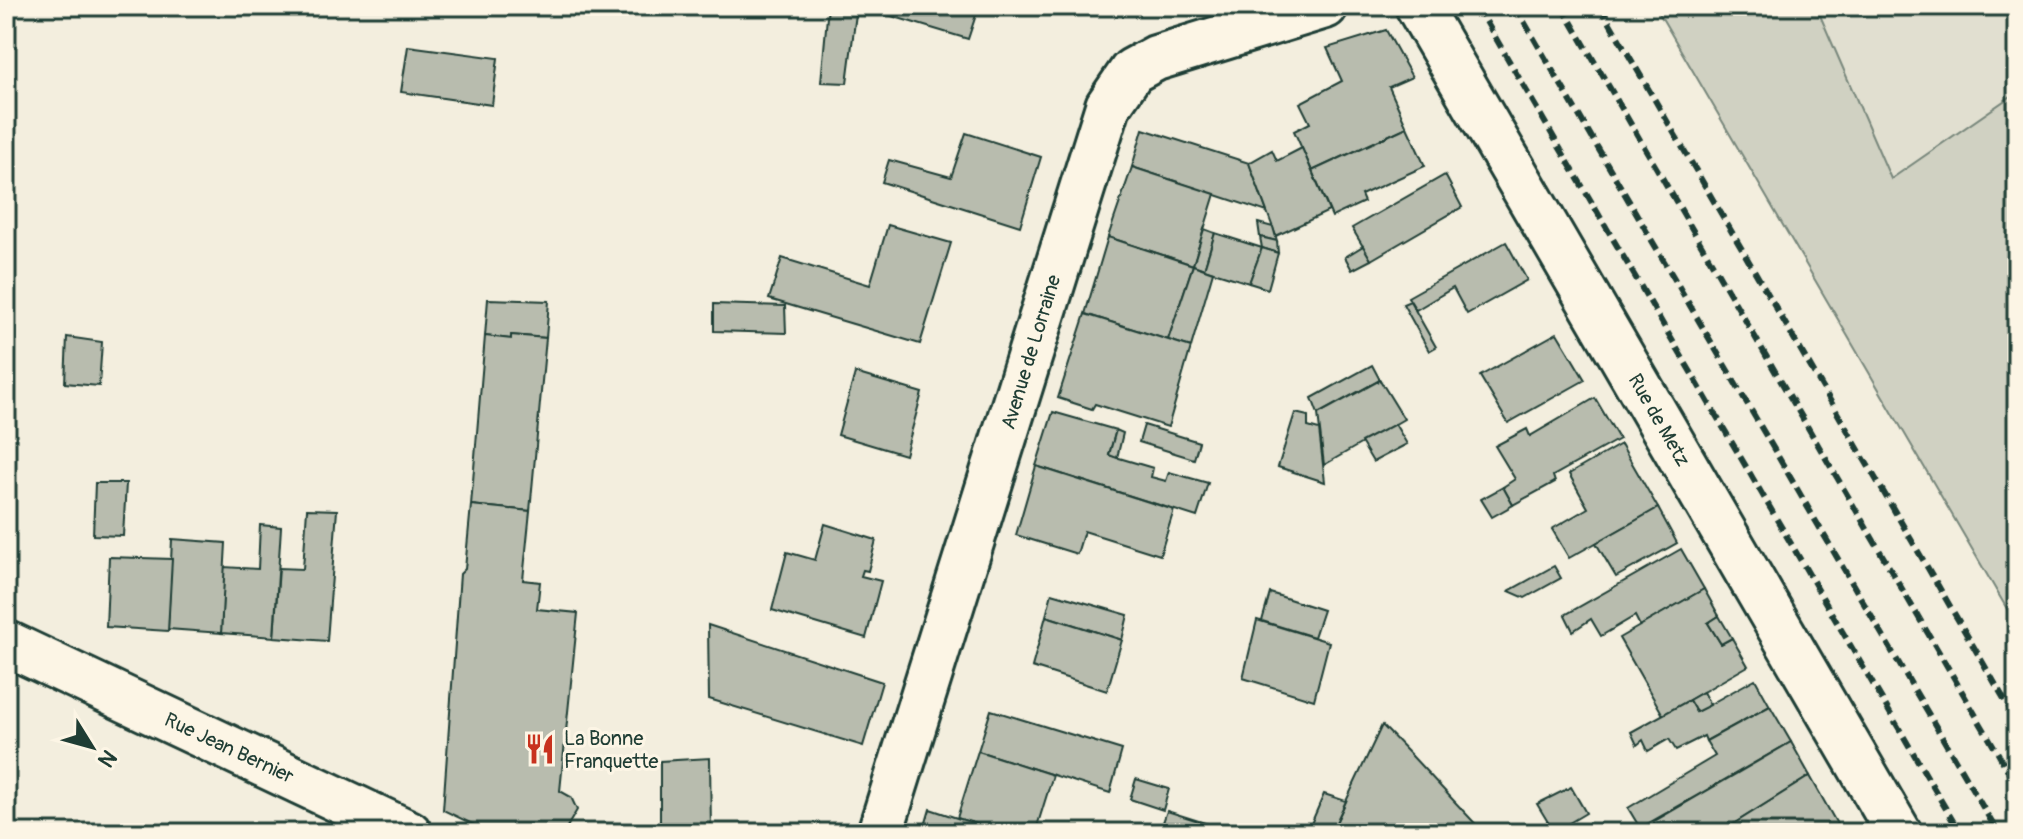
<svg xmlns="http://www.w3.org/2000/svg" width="2023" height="839" font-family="Pangolin,sans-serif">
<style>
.built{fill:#e1dfd0}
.green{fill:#d0d1c2;stroke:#78877b;stroke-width:2}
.building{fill:#b8bcae;stroke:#1f3d34;stroke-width:2}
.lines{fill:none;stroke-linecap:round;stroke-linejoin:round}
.minor-casing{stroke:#1f3d34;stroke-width:50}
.minor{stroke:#fcf5e5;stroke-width:44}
.rail{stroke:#1f3d34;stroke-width:6;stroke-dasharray:12 6;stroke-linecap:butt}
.labels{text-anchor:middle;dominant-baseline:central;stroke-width:6;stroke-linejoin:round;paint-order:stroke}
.street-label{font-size:20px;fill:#1f3d34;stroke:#fcf5e5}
.poi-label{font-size:20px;fill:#1f3d34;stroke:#fcf5e5;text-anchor:start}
</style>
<rect width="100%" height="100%" fill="#f3eede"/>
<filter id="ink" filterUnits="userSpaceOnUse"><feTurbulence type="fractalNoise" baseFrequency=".0125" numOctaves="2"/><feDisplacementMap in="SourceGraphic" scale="16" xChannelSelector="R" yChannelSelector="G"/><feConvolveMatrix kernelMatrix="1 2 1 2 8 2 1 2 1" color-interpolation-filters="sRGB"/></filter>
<g filter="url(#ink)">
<path class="built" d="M1816 6H2017V92L1891 180Z"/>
<path class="green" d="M1655 6H1816L1891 179 2017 92V626Z"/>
<g class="building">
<path d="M828 6H857L847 83 821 82Z"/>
<path d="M858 6H943L976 15 968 39Z"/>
<path d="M1386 30 1412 77 1389 87 1407 127 1312 171 1294 131 1310 123 1300 103 1342 81 1327 48Z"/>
<path d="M408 46 498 58 492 105 401 92Z"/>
<path d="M1407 127 1425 166 1361 195 1364 202 1332 217 1312 171Z"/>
<path d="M1143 129 1249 163 1267 212 1132 167Z"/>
<path d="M966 133 1041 157 1020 226 882 182 889 160 951 177Z"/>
<path d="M1302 148 1329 211 1276 236 1249 163 1272 150 1277 161Z"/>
<path d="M1132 167 1215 194 1193 265 1108 237Z"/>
<path d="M1445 175 1462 207 1371 260 1352 228Z"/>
<path d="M1258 223 1273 227 1277 241 1260 237Z"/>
<path d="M888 225 951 243 920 344 769 299 782 258 870 285Z"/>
<path d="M1204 229 1215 233 1204 269 1193 265Z"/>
<path d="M1215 233 1262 248 1249 283 1204 269Z"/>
<path d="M1108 237 1193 265 1168 340 1085 314Z"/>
<path d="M1260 237 1277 241 1278 253 1262 248Z"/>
<path d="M1506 242 1527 280 1467 314 1453 288 1416 310 1408 297Z"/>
<path d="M1363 246 1371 260 1352 270 1345 257Z"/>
<path d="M1262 248 1278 253 1268 289 1249 283Z"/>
<path d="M1193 265 1213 272 1191 347 1168 340Z"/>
<path d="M488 299 549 301 546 338 511 335V339L485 336Z"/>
<path d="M1410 301 1436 347 1429 351 1403 304Z"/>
<path d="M714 304 785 306 786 333 714 331Z"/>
<path d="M1085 314 1191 347 1168 427 1095 404 1092 409 1058 398Z"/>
<path d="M1557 333 1585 380 1508 423 1480 376Z"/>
<path d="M511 335 546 338 530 511 471 505 485 336 511 339Z"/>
<path d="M67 337 102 342 99 386 65 383Z"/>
<path d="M1372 365 1380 380 1318 414 1312 398Z"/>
<path d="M855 373 922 393 905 455 838 435Z"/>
<path d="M1380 380 1404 419 1324 465 1318 414Z"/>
<path d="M1595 398 1619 439 1553 476 1555 482 1513 505 1503 487 1515 479 1495 446 1527 429 1530 436Z"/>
<path d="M1053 412 1116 430 1109 455 1153 468 1151 477 1166 481 1169 472 1208 483 1197 517 1036 466Z"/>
<path d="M1295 413 1308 416V427L1319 430 1325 482 1278 467Z"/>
<path d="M1395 424 1407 444 1373 462 1361 442Z"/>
<path d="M1144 425 1199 442 1194 459 1139 442Z"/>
<path d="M1116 430 1123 433 1117 458 1109 455Z"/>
<path d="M1621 444 1658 508 1569 558 1552 529 1588 508 1569 474Z"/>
<path d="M1036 466 1174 510 1160 555 1084 531 1077 554 1016 535Z"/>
<path d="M95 483H126L123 536 93 535Z"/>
<path d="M1503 487 1513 505 1492 517 1481 499Z"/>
<path d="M471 505 530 511 523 580 540 582 537 609 578 613 560 791 571 797 577 810 567 827 575 830 573 833H491L443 810 460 574 465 569Z"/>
<path d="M1658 508 1677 543 1616 577 1596 543Z"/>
<path d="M307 509 337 510 327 641 274 637 279 568 303 569Z"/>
<path d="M825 524 876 540 868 571 863 570 861 576 881 581 866 638 772 610 787 552 815 560Z"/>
<path d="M260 525 281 527 274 637 221 633 224 567 258 569Z"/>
<path d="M172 539 226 543 221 633 168 629Z"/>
<path d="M1681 549 1704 589 1640 626 1635 616 1601 636 1591 619 1573 631 1565 615Z"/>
<path d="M109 557 172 559 168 631 106 627Z"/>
<path d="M1554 566 1561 578 1525 598 1509 591Z"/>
<path d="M1704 589 1719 616 1708 623 1721 644 1732 638 1748 666 1663 715 1619 638Z"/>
<path d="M1052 593 1128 615 1122 640 1046 616Z"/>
<path d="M1270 593 1323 610 1314 637 1262 621Z"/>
<path d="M1046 616 1122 640 1107 691 1032 667Z"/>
<path d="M1719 616 1732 638 1721 644 1708 623Z"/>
<path d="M1257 620 1329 642 1314 700 1243 678Z"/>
<path d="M708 625 882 682 863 746 709 699Z"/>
<path d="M1755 679 1770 706 1706 741 1704 736 1676 750 1669 739 1648 751 1643 740 1637 745 1631 732 1689 700 1696 712Z"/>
<path d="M1703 692 1710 705 1696 712 1689 700Z"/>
<path d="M1770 706 1791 742 1640 828 1628 808 1715 756 1706 741Z"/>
<path d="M991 710 1122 750 1110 793 978 751Z"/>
<path d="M1382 725 1412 756 1484 833H1331Z"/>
<path d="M1791 742 1810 776 1719 833H1683L1680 829 1674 833H1659L1653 822Z"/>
<path d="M978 751 1053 775 1035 833H1005L957 818Z"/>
<path d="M710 758 711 833H660V761Z"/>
<path d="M1810 776 1842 833H1719Z"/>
<path d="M1136 779 1169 789 1163 810 1130 799Z"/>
<path d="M1571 787 1586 813 1554 832 1537 804Z"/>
<path d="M1324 794 1346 801 1331 833H1307Z"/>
<path d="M930 809 957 818 1005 833H923Z"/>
<path d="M1167 811 1224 829 1223 833H1176L1161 828Z"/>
</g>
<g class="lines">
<g class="minor-casing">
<g id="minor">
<path d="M1418 6 1899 833"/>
<path d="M6 643 409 833"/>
<path d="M880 833 1108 106 1132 71 1156 58 1325 6"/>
</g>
</g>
<use href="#minor" class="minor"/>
<g class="rail">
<path d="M1477 6 1960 833"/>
<path d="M1515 6 1998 833"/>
<path d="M1562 6 2017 786"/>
<path d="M1600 6 2017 721"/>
</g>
</g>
</g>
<defs>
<g id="restaurant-bare" transform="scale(2.4)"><path d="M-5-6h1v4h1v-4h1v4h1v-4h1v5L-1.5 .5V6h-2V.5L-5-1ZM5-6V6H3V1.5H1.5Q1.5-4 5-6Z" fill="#c8321e" stroke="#fcf5e5" stroke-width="2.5" paint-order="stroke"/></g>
</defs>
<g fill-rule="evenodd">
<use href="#restaurant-bare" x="540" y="749"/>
</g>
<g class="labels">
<g class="street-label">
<text transform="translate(1031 352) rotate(-73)">Avenue de Lorraine</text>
<text transform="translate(1659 420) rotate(60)">Rue de Metz</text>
<text transform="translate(229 748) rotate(25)">Rue Jean Bernier</text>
</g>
<g class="poi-label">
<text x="564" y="738">La Bonne<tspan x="564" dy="23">Franquette</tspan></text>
</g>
</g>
<rect width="2023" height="839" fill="none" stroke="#fcf5e5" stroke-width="32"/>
<rect x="16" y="16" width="1991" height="807" fill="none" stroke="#1f3d34" stroke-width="3" filter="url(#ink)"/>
<g transform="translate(92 747) rotate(127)" stroke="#fcf5e5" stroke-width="6" paint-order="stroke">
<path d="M0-6L14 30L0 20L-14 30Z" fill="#1f3d34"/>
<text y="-12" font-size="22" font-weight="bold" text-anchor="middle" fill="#1f3d34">N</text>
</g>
</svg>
